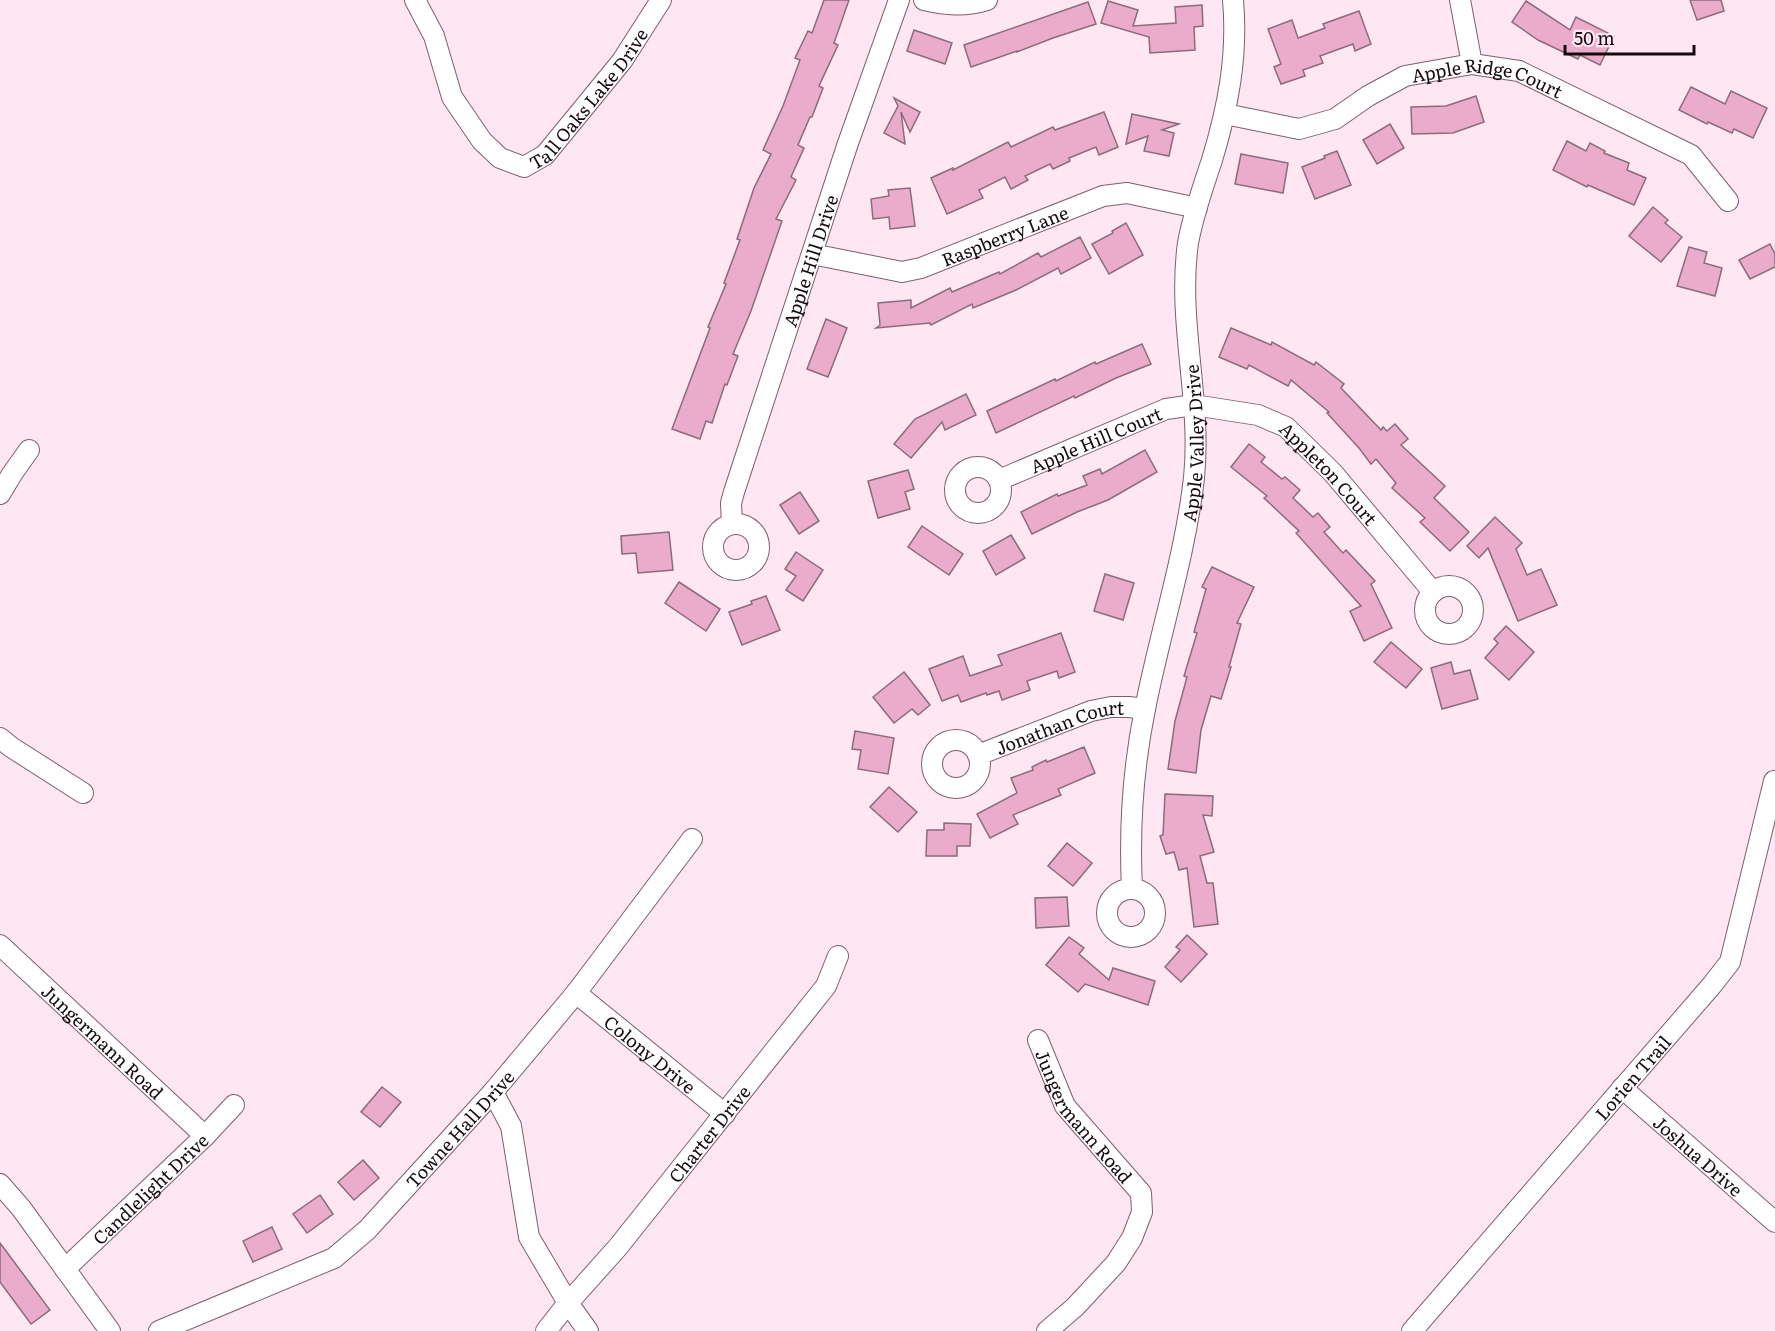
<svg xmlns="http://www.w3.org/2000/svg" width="1775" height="1331" font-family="Literata,serif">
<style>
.building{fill:#ebabcb;stroke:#8c6b7b;stroke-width:1.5}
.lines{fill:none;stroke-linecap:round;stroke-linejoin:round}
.street-casing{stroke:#7e5e6e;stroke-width:22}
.street{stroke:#fff;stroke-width:20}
.labels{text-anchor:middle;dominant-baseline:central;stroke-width:6;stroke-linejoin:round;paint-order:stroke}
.street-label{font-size:18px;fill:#160a10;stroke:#fee7f2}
</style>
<rect width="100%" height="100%" fill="#fee7f2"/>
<g class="building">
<path d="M824 0H849L834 43 838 45 819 86 823 88 812 117H810L798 145 804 148 791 177 796 180 776 219 782 221 751 311 733 354 738 356 727 385 725 384 712 423 706 421 700 439 672 429 710 328 708 327 726 284 724 283 740 240 737 239 754 188 771 154 763 150 783 106 800 60 795 58 808 31 812 33Z"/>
<path d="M1690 0H1721L1724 11 1697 20Z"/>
<path d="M1108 1 1138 10 1133 26 1176 23 1175 7 1202 5 1203 26 1194 27 1195 50 1150 53 1149 37 1101 23Z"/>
<path d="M1526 1 1570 30 1576 17 1614 36 1600 65 1580 55 1578 59 1538 40 1512 22Z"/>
<path d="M1088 2 1096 24 1053 38 1017 52V51L971 67 964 45Z"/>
<path d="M1359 11 1371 44 1355 51 1353 44 1320 56 1323 63 1303 70 1305 76 1281 84 1274 67 1281 64 1268 29 1292 20 1298 38 1325 28 1323 24Z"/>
<path d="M914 30 952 43 945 64 907 51Z"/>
<path d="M1691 87 1725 104 1731 91 1767 108 1753 138 1734 129 1732 133 1708 122 1707 124 1679 110Z"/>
<path d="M1476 96 1484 122 1453 133 1412 134 1411 107 1446 106Z"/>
<path d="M894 98 920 112 910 132 901 112 905 144 884 133 898 106Z"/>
<path d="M1104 112 1118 147 1099 155 1096 147 1069 158 1070 161 1053 169 1050 164 1025 176 1028 180 1011 189 1005 177 979 190 983 198 947 214 931 178 953 168V170L1008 142 1011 147 1053 127 1055 130Z"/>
<path d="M1132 114 1179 124 1162 130 1174 133 1169 156 1144 151 1148 136 1126 144Z"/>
<path d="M1390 124 1404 148 1377 164 1363 140Z"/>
<path d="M1567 141 1586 151 1590 143 1605 151 1604 153 1629 163 1627 170 1646 178 1634 205 1588 185 1587 187 1553 170Z"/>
<path d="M1337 151 1351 185 1315 199 1302 167 1325 158 1324 156Z"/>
<path d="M1241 154 1288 163 1283 193 1235 184Z"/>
<path d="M910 188 915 226 890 229 889 217 873 219 871 199 889 196 888 190Z"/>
<path d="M1653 207 1668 220 1665 223 1682 237 1661 262 1629 236Z"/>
<path d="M1126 223 1143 255 1109 274 1092 244 1113 233 1112 231Z"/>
<path d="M1080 237 1091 258 1061 274 1058 268 1016 290 973 308 972 304 931 325 930 323 876 328 880 325 878 303 911 300V308L950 288 952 292 999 272 1000 274 1038 253 1041 257Z"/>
<path d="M1770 244 1775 254V267L1750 279 1739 260Z"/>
<path d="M1689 247 1707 252 1704 263 1722 268 1715 296 1677 286Z"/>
<path d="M826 319 847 328 828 377 807 369Z"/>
<path d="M1231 328 1271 345 1272 342 1314 365 1316 362 1344 384 1341 388 1381 430 1383 427 1387 431 1395 424 1408 439 1401 445 1445 486 1434 498 1469 532 1450 551 1420 522 1425 518 1392 488 1396 483 1376 459 1371 464 1359 448 1327 413 1329 412 1291 380 1288 386 1249 365 1247 369 1219 357Z"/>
<path d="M1142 344 1151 364 1116 378 1075 398 1074 396 996 433 987 411 1055 379 1056 381 1095 362 1096 364Z"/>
<path d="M966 394 976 415 945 430 942 422 911 458 894 444 915 419Z"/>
<path d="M1249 444 1265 457 1261 462 1282 479 1285 477 1300 490 1293 498 1313 517 1318 513 1330 527 1324 532 1343 553 1346 550 1375 581 1371 584 1392 628 1364 641 1350 611 1361 606 1296 533 1299 531 1264 498 1267 496 1231 467Z"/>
<path d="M1145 450 1157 472 1108 500 1077 512 1032 534 1021 512 1057 494 1058 496 1087 485 1083 476 1100 469 1102 474Z"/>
<path d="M908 470 914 489 905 492 910 509 878 518 868 481Z"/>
<path d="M800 492 819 521 799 534 780 505Z"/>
<path d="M1495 517 1522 543 1516 549 1527 575 1541 569 1557 605 1518 621 1488 548 1479 558 1467 546Z"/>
<path d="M922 526 963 554 949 575 908 547Z"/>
<path d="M669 532 673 570 638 573 636 553 622 554 621 536Z"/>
<path d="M1011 535 1025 558 996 575 983 551Z"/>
<path d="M796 552 823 570 803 601 786 590 796 576 785 569Z"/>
<path d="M1212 567 1254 587 1237 623 1241 624 1229 667H1231L1221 699 1211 696 1201 730 1196 773 1168 769 1175 721 1187 677 1184 676 1197 633 1194 632 1206 589 1202 587Z"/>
<path d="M1105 574 1134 583 1123 620 1094 611Z"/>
<path d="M679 582 720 609 706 631 665 603Z"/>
<path d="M766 596 780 630 742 645 729 612 752 604 751 601Z"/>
<path d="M1506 626 1534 652 1509 680 1485 658 1498 643 1494 639Z"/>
<path d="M1061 633 1075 672 1059 678 1057 671 1027 681 1030 690 1002 700 999 691 987 695 986 693 961 702 958 695 942 701 929 669 963 656 970 676 1002 665 998 655Z"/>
<path d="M1391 642 1422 669 1406 688 1374 662Z"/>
<path d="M1451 662 1454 674 1470 670 1478 699 1442 709 1431 668Z"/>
<path d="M904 672 930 705 918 715 912 709 894 723 873 697Z"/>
<path d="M855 731 894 738 888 774 858 769 861 750 852 749Z"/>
<path d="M1084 747 1095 773 1058 789 1061 795 1013 815 1018 824 990 838 977 814 1017 793 1011 778 1033 770 1032 767 1046 760 1047 762Z"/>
<path d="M889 787 917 812 898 832 870 807Z"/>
<path d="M1165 794 1213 796 1212 816 1203 815 1214 852 1200 856 1207 883H1213L1218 924 1194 927 1187 868 1179 870 1174 852 1166 854 1160 836 1163 835Z"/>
<path d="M944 823 971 824 970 846H957V856H926L927 830H944Z"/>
<path d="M1067 843 1092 863 1073 886 1048 866Z"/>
<path d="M1067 897 1069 926 1036 928 1035 898Z"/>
<path d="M1187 935 1207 954 1181 982 1165 967 1180 950 1176 947Z"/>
<path d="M1069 937 1084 948 1079 954 1109 980 1113 968 1155 981 1148 1005 1085 984 1078 992 1046 965Z"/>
<path d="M382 1087 401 1102 380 1127 361 1112Z"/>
<path d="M363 1160 379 1178 354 1200 338 1182Z"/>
<path d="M320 1195 333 1214 307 1233 293 1214Z"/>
<path d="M272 1227 282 1249 253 1262 243 1241Z"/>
<path d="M0 1243 50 1310 31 1324 0 1282Z"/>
</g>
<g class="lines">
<g class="street-casing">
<g id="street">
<path id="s1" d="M415 0 434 36 452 97 482 141 500 158 524 167 545 155 622 61 661 0"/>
<path d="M924 0C946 5 965 7 987 0"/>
<path d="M1460 0 1472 64"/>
<path id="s2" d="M1225 114 1299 129 1335 119 1368 96 1405 76 1472 64 1519 71 1691 155 1728 201"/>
<path id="s3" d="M812 254 902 272 921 268 1103 196 1127 193 1197 208"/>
<circle cx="978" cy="490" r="23"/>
<path id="s4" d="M999 480 1166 409 1194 405 1258 415 1286 427 1333 473 1433 592"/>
<path d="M0 494 12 474 29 450"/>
<circle cx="736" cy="547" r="23"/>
<path id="s5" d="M732 524 731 503 734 492 847 146 899 0"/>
<circle cx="1449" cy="610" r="24"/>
<path d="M0 738 11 747 83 793"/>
<circle cx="956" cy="764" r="24"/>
<path id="s6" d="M978 755 1091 711 1111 707H1129L1145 709"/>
<path id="s7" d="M1132 889C1129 828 1133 768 1145 709 1160 632 1185 557 1194 478 1202 399 1177 322 1188 243 1193 215 1203 187 1212 160 1228 107 1238 56 1233 0"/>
<circle cx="1131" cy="913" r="24"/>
<path id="s8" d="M0 945 205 1136"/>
<path id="s9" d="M576 993 725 1114"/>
<path id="s10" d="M1038 1040 1065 1106 1141 1193 1142 1212 1132 1238 1116 1263 1075 1307 1047 1331"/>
<path id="s11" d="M1622 1088 1775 1222"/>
<path d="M493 1092 511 1126 529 1237 568 1303 588 1331"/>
<path d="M0 1184 21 1208 110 1331"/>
<path id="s12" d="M65 1269 205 1136 234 1105"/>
<path id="s13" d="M159 1331 334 1258 367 1230 493 1092 576 993 692 839"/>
<path id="s14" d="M546 1331 568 1303 618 1247 826 986 838 956"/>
<path id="s15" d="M1412 1331 1712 985 1730 962 1774 781"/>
</g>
</g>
<use href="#street" class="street"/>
</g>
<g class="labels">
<g class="street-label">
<text stroke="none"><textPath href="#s2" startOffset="280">Apple Ridge Court</textPath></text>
<text stroke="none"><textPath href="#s1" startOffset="303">Tall Oaks Lake Drive</textPath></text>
<text stroke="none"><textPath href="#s3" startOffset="201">Raspberry Lane</textPath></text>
<text stroke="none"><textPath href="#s5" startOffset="276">Apple Hill Drive</textPath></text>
<text stroke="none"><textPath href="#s4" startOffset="105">Apple Hill Court</textPath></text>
<text stroke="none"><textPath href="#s7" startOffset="452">Apple Valley Drive</textPath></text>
<text stroke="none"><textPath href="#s4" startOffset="368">Appleton Court</textPath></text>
<text stroke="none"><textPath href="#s6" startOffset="87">Jonathan Court</textPath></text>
<text stroke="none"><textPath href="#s8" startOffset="141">Jungermann Road</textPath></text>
<text stroke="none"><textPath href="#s9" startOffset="96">Colony Drive</textPath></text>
<text stroke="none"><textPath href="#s15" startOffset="336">Lorien Trail</textPath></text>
<text stroke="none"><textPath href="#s10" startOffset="90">Jungermann Road</textPath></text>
<text stroke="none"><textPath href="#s13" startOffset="370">Towne Hall Drive</textPath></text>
<text stroke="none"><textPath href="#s14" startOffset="256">Charter Drive</textPath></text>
<text stroke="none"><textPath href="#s11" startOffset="102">Joshua Drive</textPath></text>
<text stroke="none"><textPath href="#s12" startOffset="117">Candlelight Drive</textPath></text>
</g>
</g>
<path d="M1565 45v9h129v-9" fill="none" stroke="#160a10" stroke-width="3"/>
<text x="1574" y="45" font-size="18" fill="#160a10" stroke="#fee7f2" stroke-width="4.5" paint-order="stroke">50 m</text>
</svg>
